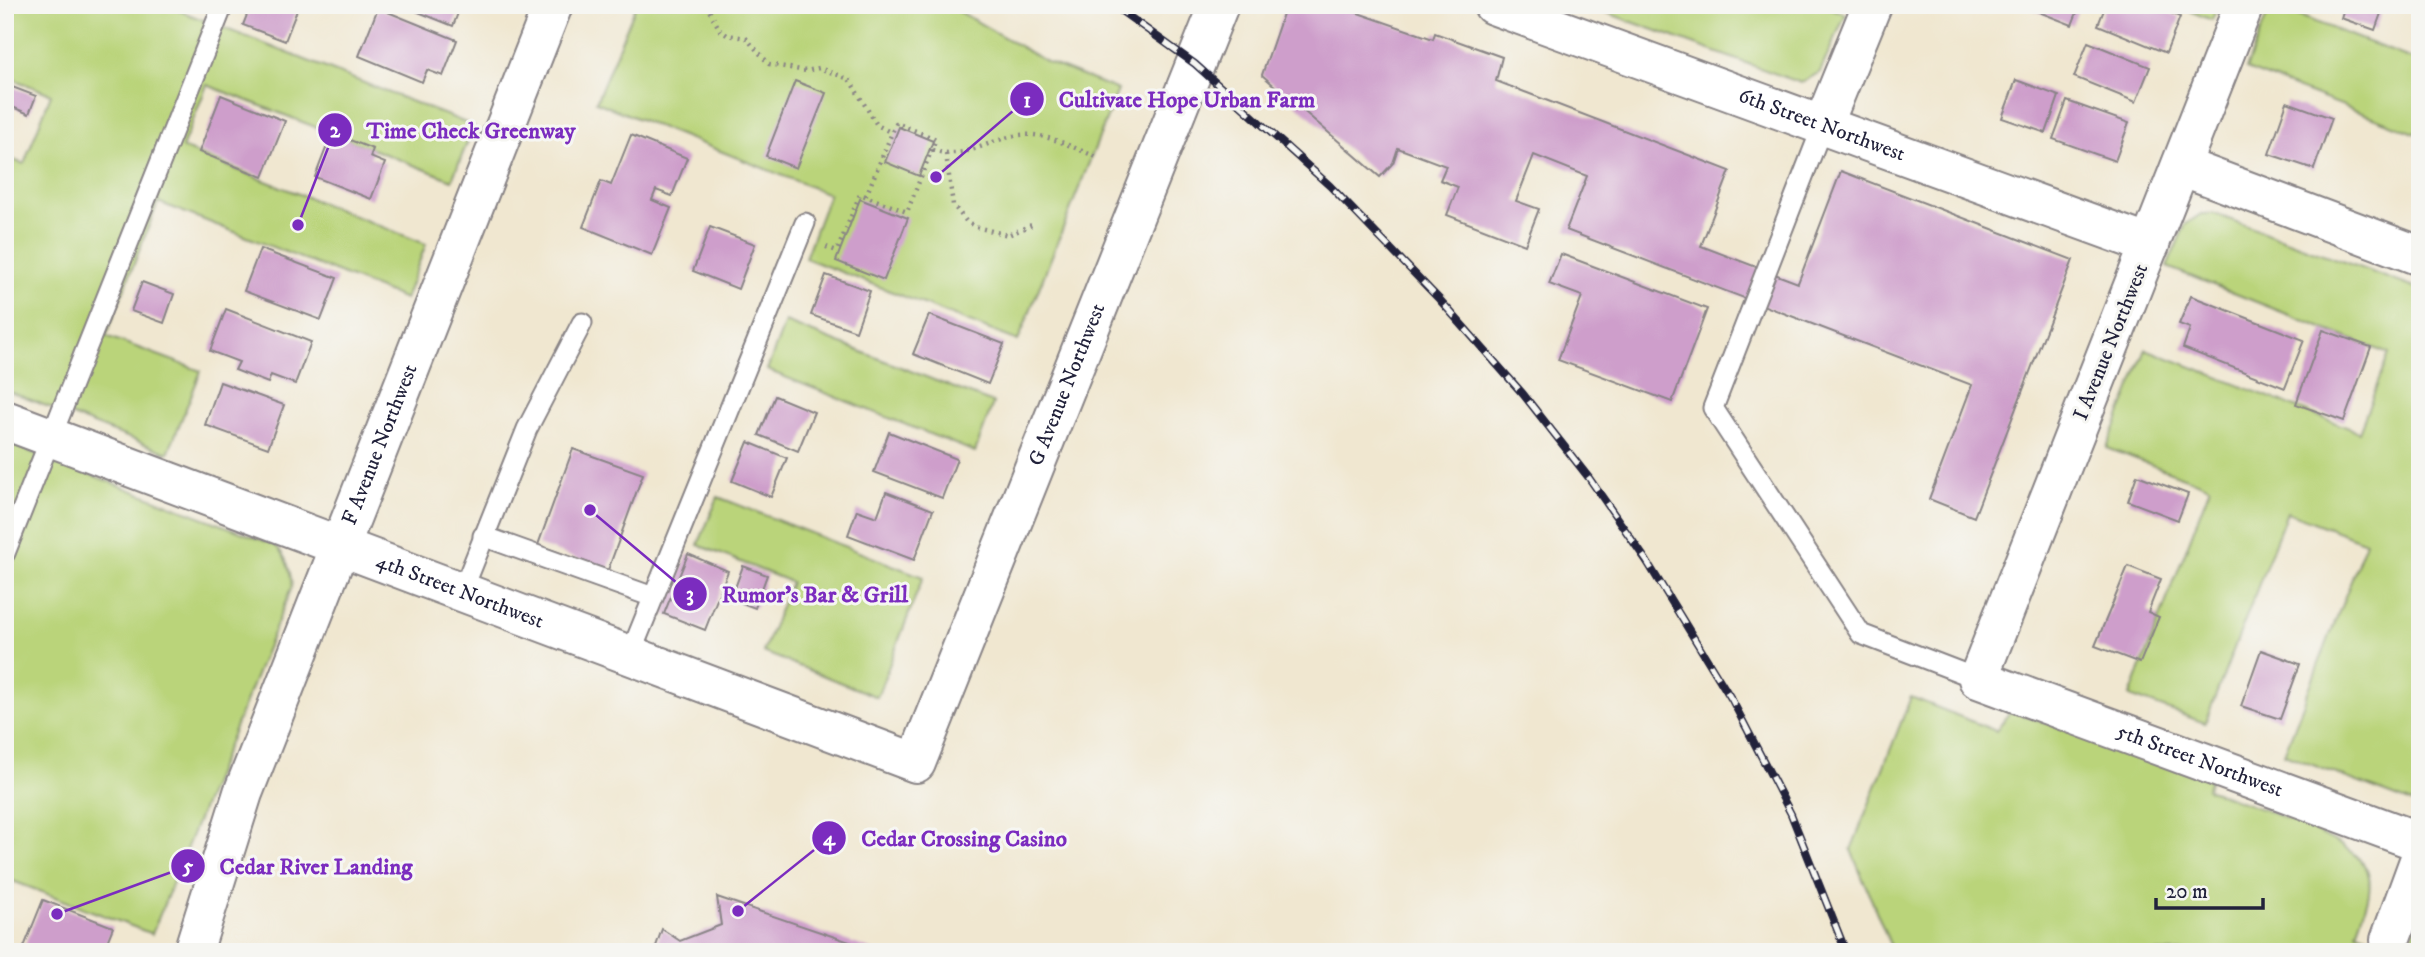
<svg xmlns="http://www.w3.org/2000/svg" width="2425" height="957" font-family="'IM FELL DW Pica',serif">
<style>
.green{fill:#bad47a;stroke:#6e7b5a;stroke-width:2}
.building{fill:#ce9ecb}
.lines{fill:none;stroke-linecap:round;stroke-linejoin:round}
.service-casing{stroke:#898486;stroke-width:23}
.minor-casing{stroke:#898486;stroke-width:42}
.secondary-casing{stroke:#898486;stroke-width:42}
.path{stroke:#898486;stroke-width:4.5;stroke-dasharray:2 5;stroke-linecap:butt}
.service{stroke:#fff;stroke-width:19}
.minor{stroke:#fff;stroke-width:38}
.secondary{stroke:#fff;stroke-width:38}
.rail-casing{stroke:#22223b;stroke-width:8}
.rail{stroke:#f6f6f2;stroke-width:5;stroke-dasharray:16;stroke-linecap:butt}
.labels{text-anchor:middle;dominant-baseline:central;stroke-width:6;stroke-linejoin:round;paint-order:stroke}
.street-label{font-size:21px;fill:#22223b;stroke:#f6f6f2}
.leader{fill:none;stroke:#7b2cbf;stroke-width:2.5}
.callout-dot{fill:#7b2cbf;stroke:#f6f6f2;stroke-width:2.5}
.mark-label{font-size:21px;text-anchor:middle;font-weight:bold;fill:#fff}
.callout-label{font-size:23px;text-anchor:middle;font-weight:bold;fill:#7b2cbf;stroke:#f6f6f2;stroke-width:6;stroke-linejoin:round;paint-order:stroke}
</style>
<rect width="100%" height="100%" fill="#f6f6f2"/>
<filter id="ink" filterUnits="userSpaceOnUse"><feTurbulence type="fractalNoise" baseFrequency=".0143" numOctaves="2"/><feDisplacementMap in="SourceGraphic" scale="14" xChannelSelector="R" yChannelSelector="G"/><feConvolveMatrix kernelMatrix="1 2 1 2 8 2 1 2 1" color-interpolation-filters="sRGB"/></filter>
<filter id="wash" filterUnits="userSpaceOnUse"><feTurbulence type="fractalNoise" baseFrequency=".00686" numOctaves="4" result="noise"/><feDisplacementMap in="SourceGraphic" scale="28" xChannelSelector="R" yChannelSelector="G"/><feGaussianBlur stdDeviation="1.57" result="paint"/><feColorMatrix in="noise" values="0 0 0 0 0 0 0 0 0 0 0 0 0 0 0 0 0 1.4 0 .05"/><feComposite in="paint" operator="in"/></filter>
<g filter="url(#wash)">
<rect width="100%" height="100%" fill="#f0e7d0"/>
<g class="green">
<path d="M5 5H165L474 126 452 180 207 85 182 148 426 244 405 299 158 202 106 336 201 371 168 453 5 390V157L24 164 51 94 5 76Z"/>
<path d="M636 5H948L1047 62 1118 90 1018 341 805 258 829 194 596 102Z"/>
<path d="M1585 5H1823L1846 14 1820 72 1801 83Z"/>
<path d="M2174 5H2218L2212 20Z"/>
<path d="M2271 5 2420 62V135L2246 69Z"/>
<path d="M2201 214H2215L2420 290V806L2284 754 2366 542 2287 512 2205 723 2130 696 2210 487 2107 448 2146 349 2359 432 2389 354 2167 267 2185 225Z"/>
<path d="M785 322 993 403 975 452 767 370Z"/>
<path d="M5 442 275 545C287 557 290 569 292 586L152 934 5 878Z"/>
<path d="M718 497 923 577 877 697 763 652 791 582 698 545Z"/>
<path d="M1911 697 1996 731 2011 711 2210 777 2207 789C2243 803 2350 836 2366 868 2376 887 2363 913 2357 932L2406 950 2420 915V952H1893L1851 850Z"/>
</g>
<g id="blocks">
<g class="building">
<path d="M251 5H299L285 41 243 25Z"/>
<path d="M401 5H461L453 26Z"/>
<path d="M1286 5H1335L1433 39 1435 33 1502 57 1496 81 1730 171 1701 246 1798 283 1841 171 2073 260 1974 517 1929 499 1972 385 1566 230 1587 176 1534 155 1516 201 1539 209 1525 245 1447 215 1458 187 1440 180 1446 166 1398 148 1393 163 1380 177 1262 75Z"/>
<path d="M2021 5H2080L2072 25Z"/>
<path d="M2106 5H2152L2180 17 2166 53 2098 25Z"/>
<path d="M2337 5H2384L2375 30 2341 18 2344 8Z"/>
<path d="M378 8 457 40 443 76 427 70 422 82 359 56Z"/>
<path d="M2088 42 2150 67 2136 102 2074 77Z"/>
<path d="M2016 80 2059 96 2046 133 2002 118Z"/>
<path d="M795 81 826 93 796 168 766 156Z"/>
<path d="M7 85 36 96 29 114 5 104Z"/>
<path d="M221 95 285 121 263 177 199 152Z"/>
<path d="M2067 101 2129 123 2115 161 2053 139Z"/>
<path d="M2287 102 2332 118 2314 169 2269 154Z"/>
<path d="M899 127 933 141 919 176 885 162Z"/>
<path d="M332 133 373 149 370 157 385 163 371 199 315 177Z"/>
<path d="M631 135 687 158 672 196 656 190 652 200 671 208 652 255 583 227 601 181 611 185Z"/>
<path d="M860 199 908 218 884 280 836 261Z"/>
<path d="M710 227 755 244 738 289 693 271Z"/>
<path d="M260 249 337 278 321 320 244 291Z"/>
<path d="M1561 254 1707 309 1672 402 1558 360 1582 296 1549 284Z"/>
<path d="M826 275 870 291 856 331 811 315Z"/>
<path d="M142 282 174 294 164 323 131 311Z"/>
<path d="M2191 296 2304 340 2285 388 2183 348 2190 328 2179 324Z"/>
<path d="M226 309 311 342 295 384 271 375 268 383 235 370 239 362 210 351Z"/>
<path d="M929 315 1004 344 988 384 913 354Z"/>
<path d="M2323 330 2371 347 2344 421 2296 404Z"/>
<path d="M220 382 284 405 268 448 205 425Z"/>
<path d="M775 396 814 412 798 451 759 435Z"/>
<path d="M889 432 957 459 942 498 874 472Z"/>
<path d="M748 442 787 458 771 497 732 481Z"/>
<path d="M573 449 643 474 608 570 538 545Z"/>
<path d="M2137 475 2188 494 2178 520 2128 501Z"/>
<path d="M886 492 933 510 914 560 848 535 857 510 877 517Z"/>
<path d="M688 554 728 571 705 630 664 614Z"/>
<path d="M743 566 767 575 755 608 731 599Z"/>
<path d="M2128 566 2161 579 2148 612 2159 617 2140 663 2095 646Z"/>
<path d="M2261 650 2300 664 2280 719 2241 706Z"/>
<path d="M717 897 876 951 875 952H654L662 929 680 941 721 925Z"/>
<path d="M43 900 113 927 103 952H22Z"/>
</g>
</g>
</g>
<g filter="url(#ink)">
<use href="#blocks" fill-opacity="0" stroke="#898486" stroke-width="2"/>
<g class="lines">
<g class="service-casing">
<g id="service">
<path d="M1823 125 1713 408 1861 634 1978 679"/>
<path d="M483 536 653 597"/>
<path d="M5 553 223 5"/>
<path d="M462 592 527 429 582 323"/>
<path d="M630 655 805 223"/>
</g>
</g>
<g class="minor-casing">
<g id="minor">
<path id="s1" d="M1493 5 2150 245"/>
<path id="s2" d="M2244 5 1978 679 2420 842"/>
<path d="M1823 125 1872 5"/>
<path d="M2181 166 2420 256"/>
<path id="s3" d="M5 420 916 763 1219 5"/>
<path d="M2390 940 2420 858"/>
</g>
</g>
<g class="secondary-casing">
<g id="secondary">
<path id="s4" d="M193 952 243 793 553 5"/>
</g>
</g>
<g class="path">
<path d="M706 5 720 30 727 35 746 38 769 64 806 71 819 68 849 79 877 125 892 133"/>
<path d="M932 150C967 161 987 139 1020 135 1046 132 1073 148 1097 157"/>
<path d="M946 154 953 205 966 221 976 227 1008 235 1034 224"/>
<path d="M826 247 837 251 860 194 907 212 936 139 896 123 866 196"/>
</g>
<use href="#service" class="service"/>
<use href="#minor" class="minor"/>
<use href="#secondary" class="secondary"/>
<g class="rail-casing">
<path id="rail" d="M1113 5 1195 64 1330 186 1439 299 1523 394 1589 478 1646 560 1732 700 1791 814 1846 952"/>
</g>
<use href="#rail" class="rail"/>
</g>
</g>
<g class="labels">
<g class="street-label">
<text stroke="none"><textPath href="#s1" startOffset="350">6th Street Northwest</textPath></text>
<text transform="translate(2111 342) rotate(-68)">I Avenue Northwest</text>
<text stroke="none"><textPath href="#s3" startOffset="1381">G Avenue Northwest</textPath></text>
<text stroke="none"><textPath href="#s4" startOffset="541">F Avenue Northwest</textPath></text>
<text stroke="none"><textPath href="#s3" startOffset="486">4th Street Northwest</textPath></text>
<text stroke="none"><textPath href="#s2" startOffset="961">5th Street Northwest</textPath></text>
</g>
</g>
<path class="leader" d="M936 177L1027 99M298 225L335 130M590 510L690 594M738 911L829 838M57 914L188 866"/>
<g class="callout-dot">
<circle cx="936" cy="177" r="7"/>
<circle cx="298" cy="225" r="7"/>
<circle cx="590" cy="510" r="7"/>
<circle cx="738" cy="911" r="7"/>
<circle cx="57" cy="914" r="7"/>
<circle cx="1027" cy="99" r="18"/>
<circle cx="335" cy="130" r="18"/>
<circle cx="690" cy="594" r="18"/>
<circle cx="829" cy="838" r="18"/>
<circle cx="188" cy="866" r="18"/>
</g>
<g class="mark-label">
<text x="1027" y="107">1</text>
<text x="335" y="137">2</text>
<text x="690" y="601">3</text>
<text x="829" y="845">4</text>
<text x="188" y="873">5</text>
</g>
<g class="callout-label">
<text x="1187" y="107">Cultivate Hope Urban Farm</text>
<text x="471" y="138">Time Check Greenway</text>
<text x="815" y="602">Rumor's Bar &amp; Grill</text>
<text x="964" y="846">Cedar Crossing Casino</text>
<text x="316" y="874">Cedar River Landing</text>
</g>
<rect width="2425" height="957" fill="none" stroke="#f6f6f2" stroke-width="28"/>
<path d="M2156 898v10h107v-10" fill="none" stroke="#22223b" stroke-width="3.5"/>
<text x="2166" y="898" font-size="21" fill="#22223b" stroke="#f6f6f2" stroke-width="5" paint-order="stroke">20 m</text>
</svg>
